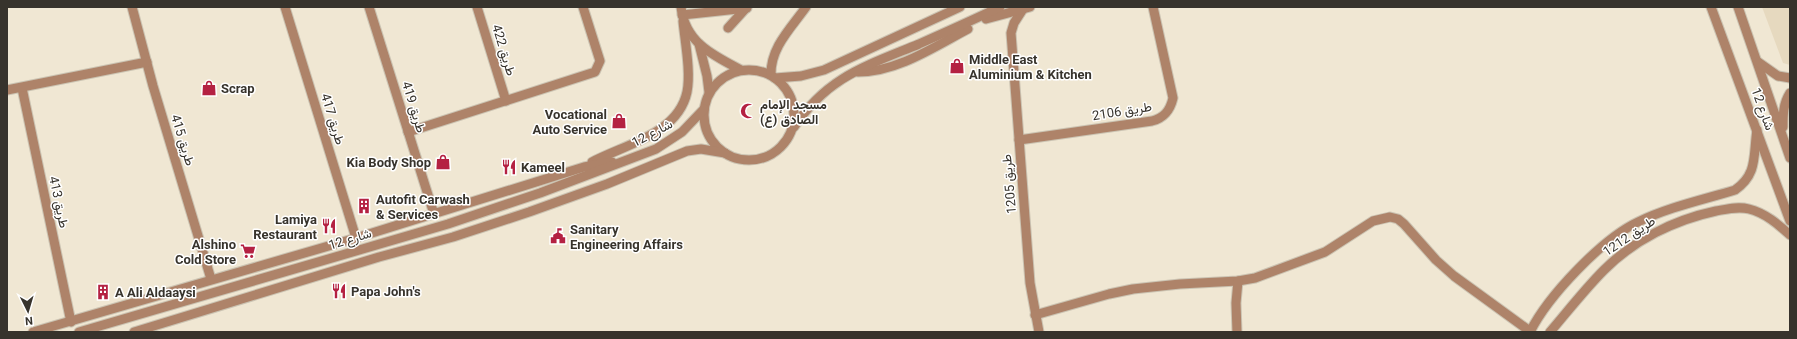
<svg xmlns="http://www.w3.org/2000/svg" width="1797" height="339" font-family="Roboto,Vazirmatn,sans-serif">
<style>
.built{fill:#e6d9bf}
.lines{fill:none;stroke-linecap:round;stroke-linejoin:round}
.minor-casing{stroke:#cbc3b2;stroke-width:11}
.minor{stroke:#ae8369;stroke-width:9}
.labels{text-anchor:middle;dominant-baseline:central;stroke-width:3;stroke-linejoin:round;paint-order:stroke}
.street-label{font-size:13px;fill:#37332c;stroke:#fff}
.poi-label{font-size:13px;font-weight:bold;fill:#37332c;stroke:#fff;text-anchor:start}
</style>
<rect width="100%" height="100%" fill="#f0e7d3"/>
<path class="built" d="M1762 7H1790V65L1783 63Z"/>
<g class="lines">
<g class="minor-casing">
<g id="minor">
<path d="M132 7 153 86 211 279"/>
<path d="M285 7 356 238"/>
<path d="M369 7 434 214"/>
<path d="M477 7 506 101"/>
<path d="M681 7C685 42 712 55 741 70"/>
<path d="M1711 7 1790 221"/>
<path d="M1738 7 1790 158"/>
<path d="M1023 9 1014 23 1011 33 1030 283 1039 332"/>
<path d="M682 15 747 8"/>
<path d="M986 19 1030 7"/>
<path d="M728 28 747 7"/>
<path d="M699 44 707 76 709 92"/>
<path d="M1758 62 1778 76 1790 78"/>
<circle cx="749" cy="115" r="45"/>
<path d="M858 72C897 72 934 47 968 29"/>
<path d="M771 75C770 48 791 28 806 7"/>
<path d="M775 78 801 76 824 70 960 7"/>
<path d="M22 88 71 322"/>
<path d="M7 90 147 62"/>
<path d="M794 127C827 77 866 66 919 44 946 32 973 20 1000 7"/>
<path d="M1783 127C1783 115 1783 104 1790 93"/>
<path d="M408 132 595 72 600 61 583 7"/>
<path d="M1019 140 1152 121C1164 118 1170 111 1173 98L1153 7"/>
<path d="M592 162C626 144 678 134 687 92 691 72 685 42 683 21"/>
<path d="M1035 315 1109 294 1133 289 1180 284 1238 281 1255 278 1325 252 1373 221 1390 217 1398 219 1404 224 1436 260 1454 276 1531 332"/>
<path d="M33 332 356 238 584 167 612 162"/>
<path d="M79 332 448 224 540 193 656 149 682 132 704 109"/>
<path d="M134 332 379 257 453 237 529 212 607 184 687 151 701 149 725 153"/>
<path d="M1237 332 1236 303 1238 281"/>
<path d="M1530 332C1548 296 1602 239 1638 222 1669 207 1702 200 1735 190 1758 174 1753 156 1757 130"/>
<path d="M1550 332C1568 311 1585 289 1604 270 1634 240 1674 220 1716 211 1727 209 1738 206 1749 209 1765 213 1778 224 1790 235"/>
</g>
</g>
<use href="#minor" class="minor"/>
</g>
<defs>
<g id="shop-bare" transform="scale(1.2)"><path d="M-5-2.5h2.3a2.7 3.5 0 0 1 5.4 0H5L5.5 6h-11ZM-1.5-2.5h3a1.5 2.3 0 0 0-3 0Z" fill="#b42142" stroke="#fff" stroke-width="2.5" paint-order="stroke"/></g>
<g id="mosque-bare" transform="scale(1.2)"><path d="M3.5-4.9A6 6 0 1 0 3.5 4.9A5 5 0 1 1 3.5-4.9Z" fill="#b42142" stroke="#fff" stroke-width="2.5" paint-order="stroke"/></g>
<g id="restaurant-bare" transform="scale(1.2)"><path d="M-5-6h1v4h1v-4h1v4h1v-4h1v5L-1.5 .5V6h-2V.5L-5-1ZM5-6V6H3V1.5H1.5Q1.5-4 5-6Z" fill="#b42142" stroke="#fff" stroke-width="2.5" paint-order="stroke"/></g>
<g id="building-bare" transform="scale(1.2)"><path d="M-4-6H4V6H1V3H-1V6H-4ZM-2.5-4.3h1.7v1.8h-1.7ZM.8-4.3h1.7v1.8H.8ZM-2.5-1h1.7V.8h-1.7ZM.8-1h1.7V.8H.8Z" fill="#b42142" stroke="#fff" stroke-width="2.5" paint-order="stroke"/></g>
<g id="civic-bare" transform="scale(1.2)"><path d="M-.6-6.5H3V-4.5H.6V-3L4-1V1h2V6H-6V1h2V-1L-.6-3ZM-1.2 2.5V6h2.4V2.5Z" fill="#b42142" stroke="#fff" stroke-width="2.5" paint-order="stroke"/></g>
<g id="supermarket-bare" transform="scale(1.2)"><path d="M-6-5.5h2.5l.6 2H6L4.5 2H-2.5L-4.4-4H-6ZM-1.5 3.2a1.3 1.3 0 1 0 .1 0ZM3 3.2a1.3 1.3 0 1 0 .1 0Z" fill="#b42142" stroke="#fff" stroke-width="2.5" paint-order="stroke"/></g>
</defs>
<g fill-rule="evenodd">
<use href="#shop-bare" x="957" y="66"/>
<use href="#shop-bare" x="209" y="88"/>
<use href="#mosque-bare" x="748" y="111"/>
<use href="#shop-bare" x="619" y="121"/>
<use href="#shop-bare" x="443" y="162"/>
<use href="#restaurant-bare" x="509" y="167"/>
<use href="#building-bare" x="364" y="206"/>
<use href="#restaurant-bare" x="329" y="226"/>
<use href="#civic-bare" x="558" y="236"/>
<use href="#supermarket-bare" x="248" y="251"/>
<use href="#restaurant-bare" x="339" y="291"/>
<use href="#building-bare" x="103" y="292"/>
</g>
<g class="labels">
<g class="street-label">
<text transform="translate(504 50) rotate(73)">طريق 422</text>
<text transform="translate(414 107) rotate(73)">طريق 419</text>
<text transform="translate(1763 109) rotate(70)">شارع 12</text>
<text transform="translate(1122 111) rotate(-9)">طريق 2106</text>
<text transform="translate(333 119) rotate(73)">طريق 417</text>
<text transform="translate(652 133) rotate(-28)">شارع 12</text>
<text transform="translate(183 140) rotate(73)">طريق 415</text>
<text transform="translate(1009 184) rotate(-95)">طريق 1205</text>
<text transform="translate(59 202) rotate(78)">طريق 413</text>
<text transform="translate(1629 236) rotate(-34)">طريق 1212</text>
<text transform="translate(350 239) rotate(-17)">شارع 12</text>
</g>
<g class="poi-label">
<text x="969" y="59">Middle East<tspan x="969" dy="15">Aluminium &amp; Kitchen</tspan></text>
<text x="221" y="88">Scrap</text>
<text x="760" y="104">مسجد الإمام<tspan x="760" dy="15">الصادق (ع)</tspan></text>
<text x="607" y="114" text-anchor="end">Vocational<tspan x="607" dy="15">Auto Service</tspan></text>
<text x="431" y="162" text-anchor="end">Kia Body Shop</text>
<text x="521" y="167">Kameel</text>
<text x="376" y="199">Autofit Carwash<tspan x="376" dy="15">&amp; Services</tspan></text>
<text x="317" y="219" text-anchor="end">Lamiya<tspan x="317" dy="15">Restaurant</tspan></text>
<text x="570" y="229">Sanitary<tspan x="570" dy="15">Engineering Affairs</tspan></text>
<text x="236" y="244" text-anchor="end">Alshino<tspan x="236" dy="15">Cold Store</tspan></text>
<text x="351" y="291">Papa John's</text>
<text x="115" y="292">A Ali Aldaaysi</text>
</g>
</g>
<rect width="1797" height="339" fill="none" stroke="#37332c" stroke-width="16"/>
<g transform="translate(28 311) rotate(175)" stroke="#ffffff" stroke-width="3" paint-order="stroke">
<path d="M0-3L7 15L0 10L-7 15Z" fill="#37332c"/>
<text y="-6" font-size="11" font-weight="bold" text-anchor="middle" fill="#37332c">N</text>
</g>
</svg>
